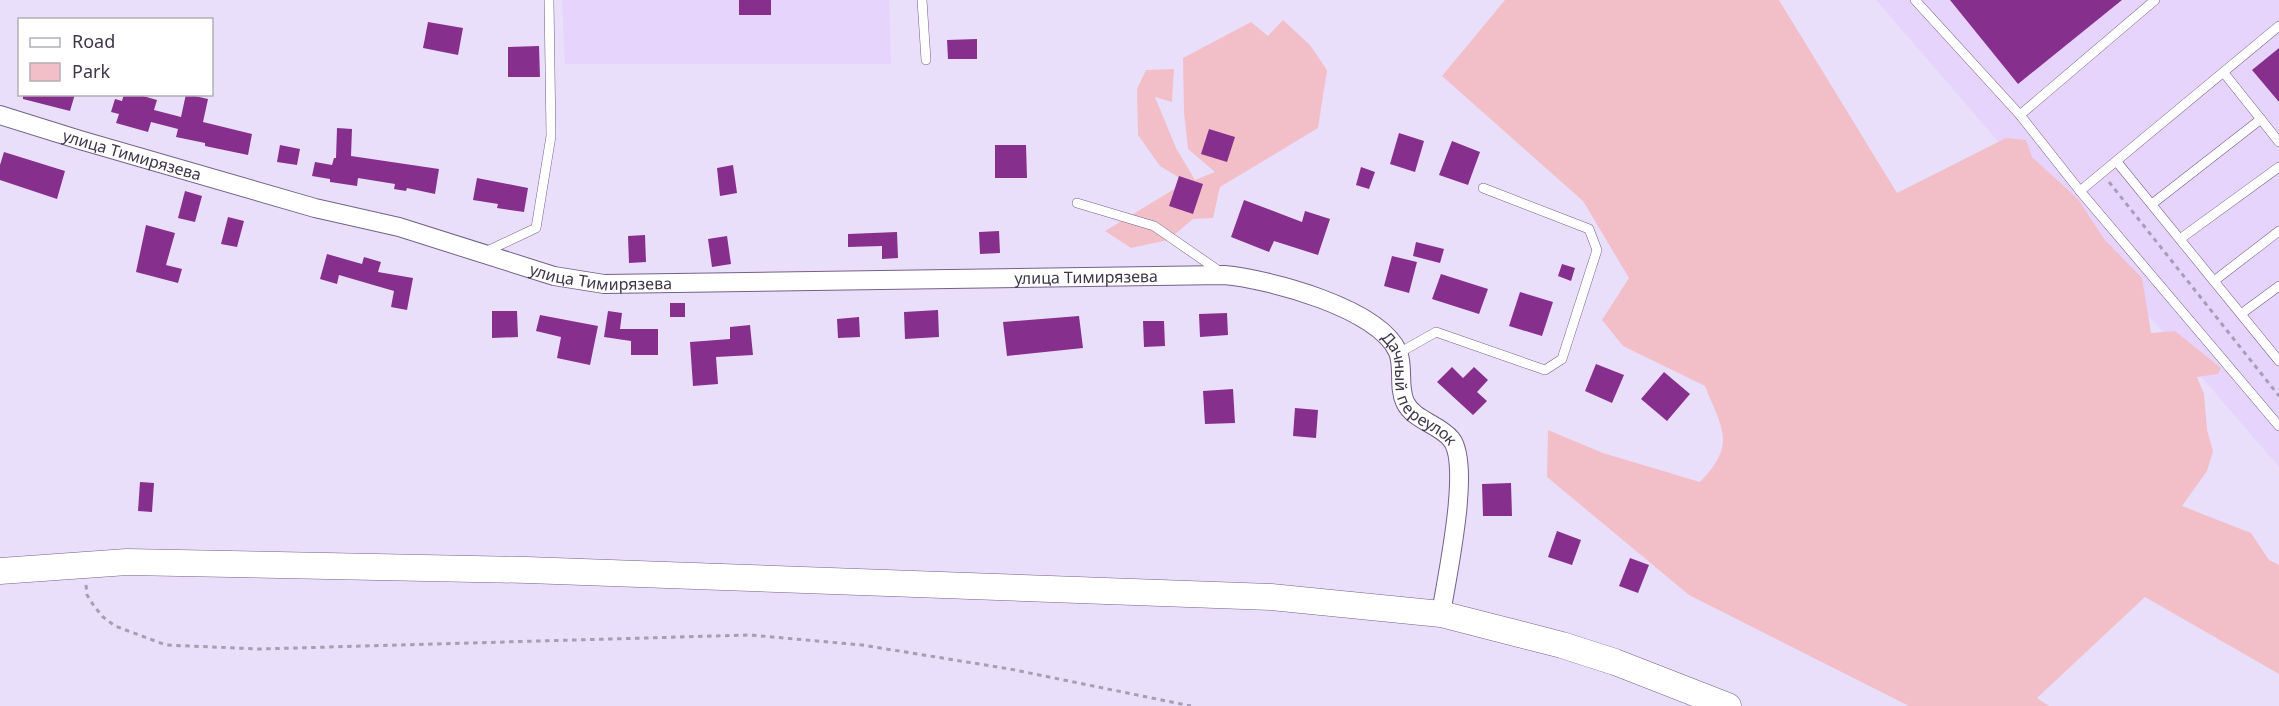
<svg xmlns="http://www.w3.org/2000/svg" width="2279" height="706" font-family="'Noto Sans',sans-serif">
<style>
.built{fill:#e6d4fd}
.green{fill:#f2bfc9}
.building{fill:#872f8d}
.lines{fill:none;stroke-linecap:round;stroke-linejoin:round}
.lane-casing{stroke:#736188;stroke-width:10}
.street-casing{stroke:#736188;stroke-width:20}
.secondary-casing{stroke:#736188;stroke-width:27}
.path{stroke:#a79eb5;stroke-width:3;stroke-dasharray:4.5 4.5;stroke-linecap:butt}
.lane{stroke:#fff;stroke-width:9}
.street{stroke:#fff;stroke-width:18}
.secondary{stroke:#fff;stroke-width:26}
.labels{text-anchor:middle;dominant-baseline:central;stroke-width:6;stroke-linejoin:round;paint-order:stroke}
.street-label{font-size:16px;fill:#3e3648;stroke:#fff}
</style>
<rect width="100%" height="100%" fill="#eadffa"/>
<g class="built">
<path d="M562 0H889L891 64H565Z"/>
<path d="M1876 0H2279V467Z"/>
</g>
<g class="green">
<path d="M1505 0H1779L1897 193 2006 138 2026 140 2032 157 2078 199 2104 239 2142 278 2151 333 2175 331 2221 368 2218 374 2197 377 2204 394 2207 430 2213 451 2207 471 2182 506 2251 533 2269 560 2279 565V674L2145 597 2037 698 2049 706H1909L1689 595 1547 477 1548 430 1603 453 1700 482C1737 444 1722 429 1705 386L1623 346 1602 320 1629 278 1583 201 1442 76Z"/>
<path d="M1283 20 1310 45 1327 70 1318 128 1220 187 1213 218 1193 219 1168 240 1131 248 1105 231 1186 182 1160 166 1138 135 1137 89 1146 70 1174 69 1172 102 1155 97 1176 148 1195 180 1215 172 1188 149 1184 112 1183 58 1251 22 1268 36Z"/>
</g>
<g class="building">
<rect x="739" y="0" width="32" height="15"/>
<path d="M1950 0H2122L2018 84Z"/>
<path d="M428 22 463 28 458 55 423 48Z"/>
<path d="M977 39V59H948L947 40Z"/>
<path d="M539 46 540 77H508V47Z"/>
<path d="M2279 48V102L2252 70Z"/>
<path d="M23 94H75L70 111 23 99Z"/>
<path d="M124 94H136L157 100 154 110 181 117 186 94 208 99 203 122 252 134 248 155 205 146V143L176 137 178 129 151 122 148 132 116 123 119 114 111 112 115 99 122 101Z"/>
<path d="M337 128 352 129 351 156 439 169 435 194 407 188 406 191 394 189 395 184 358 178 357 186 330 182V179L312 176 315 162 332 165 334 158H336Z"/>
<path d="M1209 129 1235 137 1227 162 1201 154Z"/>
<path d="M1399 133 1424 141 1415 172 1390 164Z"/>
<path d="M1452 141 1480 152 1468 185 1439 175Z"/>
<path d="M280 145 300 149 297 165 277 162Z"/>
<path d="M995 145H1026L1027 178H995Z"/>
<path d="M4 152 65 171 57 199 0 180V165Z"/>
<path d="M733 165 737 193 720 196 717 168Z"/>
<path d="M1361 167 1375 172 1369 189 1356 185Z"/>
<path d="M1179 176 1203 184 1193 214 1169 206Z"/>
<path d="M477 178 528 188 524 212 497 208 498 204 473 200Z"/>
<path d="M185 191 202 196 195 222 178 218Z"/>
<path d="M1244 200 1302 222 1305 211 1330 219 1318 255 1274 241 1269 252 1231 237Z"/>
<path d="M228 217 244 221 237 247 221 244Z"/>
<path d="M146 225 175 233 166 265 182 269 178 283 136 272Z"/>
<path d="M999 231 1000 253 980 254 979 232Z"/>
<path d="M897 232 898 258 882 259V246L848 247V234Z"/>
<path d="M645 235 646 262 629 263 628 236Z"/>
<path d="M727 236 731 264 712 267 708 239Z"/>
<path d="M1416 242 1444 249 1440 263 1413 256Z"/>
<path d="M327 254 362 264 364 257 381 262 378 272 413 278 407 310 391 307 394 291 339 275 337 284 320 279Z"/>
<path d="M1392 256 1417 262 1409 293 1384 286Z"/>
<path d="M1562 264 1575 268 1571 281 1558 276Z"/>
<path d="M1441 274 1488 289 1479 314 1432 299Z"/>
<path d="M1520 292 1553 302 1542 336 1509 326Z"/>
<rect x="670" y="303" width="15" height="14"/>
<path d="M938 310 939 337 905 339 904 312Z"/>
<path d="M492 311H517L518 337 492 338Z"/>
<path d="M608 311 622 313 620 329H658V355H631V341L604 337Z"/>
<path d="M1227 313 1228 335 1200 337 1199 314Z"/>
<path d="M540 315 598 326 590 365 557 358 561 337 536 331Z"/>
<path d="M1079 316 1083 348 1007 356 1003 322Z"/>
<path d="M859 317 860 337 838 338 837 319Z"/>
<path d="M1143 321H1164L1165 346 1144 347Z"/>
<path d="M750 325 753 355 716 357 718 384 693 386 690 342 730 339V327Z"/>
<path d="M1596 364 1624 375 1612 403 1585 391Z"/>
<path d="M1452 367 1463 378 1474 367 1488 380 1477 392 1487 401 1473 415 1437 382Z"/>
<path d="M1664 372 1690 394 1667 421 1641 399Z"/>
<path d="M1233 389 1235 423 1205 424 1203 391Z"/>
<path d="M1295 408 1318 410 1316 438 1293 436Z"/>
<path d="M140 482 154 483 152 512 138 511Z"/>
<path d="M1511 483 1512 516H1483L1482 484Z"/>
<path d="M1557 531 1581 540 1572 565 1548 557Z"/>
<path d="M1630 558 1649 565 1638 593 1619 586Z"/>
</g>
<g class="lines">
<g class="lane-casing">
<g id="lane">
<path d="M922 0 926 60"/>
<path d="M1915 0 2020 115 2080 191 2279 426"/>
<path d="M2224 73 2279 142"/>
<path d="M2020 115 2155 0"/>
<path d="M2117 162 2279 361"/>
<path d="M2080 191 2279 26"/>
<path d="M1077 203 1154 226 1222 273"/>
<path d="M2152 204 2261 119"/>
<path d="M2180 239 2279 167"/>
<path d="M485 252 536 228 551 136 549 0"/>
<path d="M2214 281 2279 231"/>
<path d="M2241 314 2279 286"/>
<path d="M1399 353 1436 332 1545 370 1562 359 1597 250 1589 229 1483 188"/>
</g>
</g>
<g class="street-casing">
<g id="street">
<path id="s1" d="M0 115 80 140 315 208 399 227 554 276 604 284 1224 275C1268 279 1379 308 1398 352 1404 367 1398 387 1405 402 1413 420 1439 424 1451 439 1472 464 1446 580 1441 614"/>
</g>
</g>
<g class="secondary-casing">
<path id="secondary" d="M0 571 127 562 527 570 1271 597 1441 614 1562 645 1615 662 1728 706"/>
</g>
<g class="path">
<path d="M2109 182 2279 396"/>
<path d="M86 585 87 595 94 606 103 617 115 626 166 645 259 649 750 635 862 645 1010 669 1191 706"/>
</g>
<use href="#lane" class="lane"/>
<use href="#street" class="street"/>
<use href="#secondary" class="secondary"/>
</g>
<g class="labels">
<g class="street-label">
<text stroke="none"><textPath href="#s1" startOffset="138">улица Тимирязева</textPath></text>
<text stroke="none"><textPath href="#s1" startOffset="624">улица Тимирязева</textPath></text>
<text stroke="none"><textPath href="#s1" startOffset="1110">улица Тимирязева</textPath></text>
<text stroke="none"><textPath href="#s1" startOffset="1490">Дачный переулок</textPath></text>
</g>
</g>
<rect x="18" y="18" width="195" height="78" fill="#ffffff" stroke="#b2afb6" stroke-width="1.5"/>
<rect x="30" y="38" width="30" height="9" fill="#ffffff" stroke="#b2afb6" stroke-width="1.5"/>
<text x="72" y="48" font-size="18" fill="#3e3648">Road</text>
<rect x="30" y="63" width="30" height="18" fill="#f2bfc9" stroke="#b2afb6" stroke-width="1.5"/>
<text x="72" y="78" font-size="18" fill="#3e3648">Park</text>
</svg>
